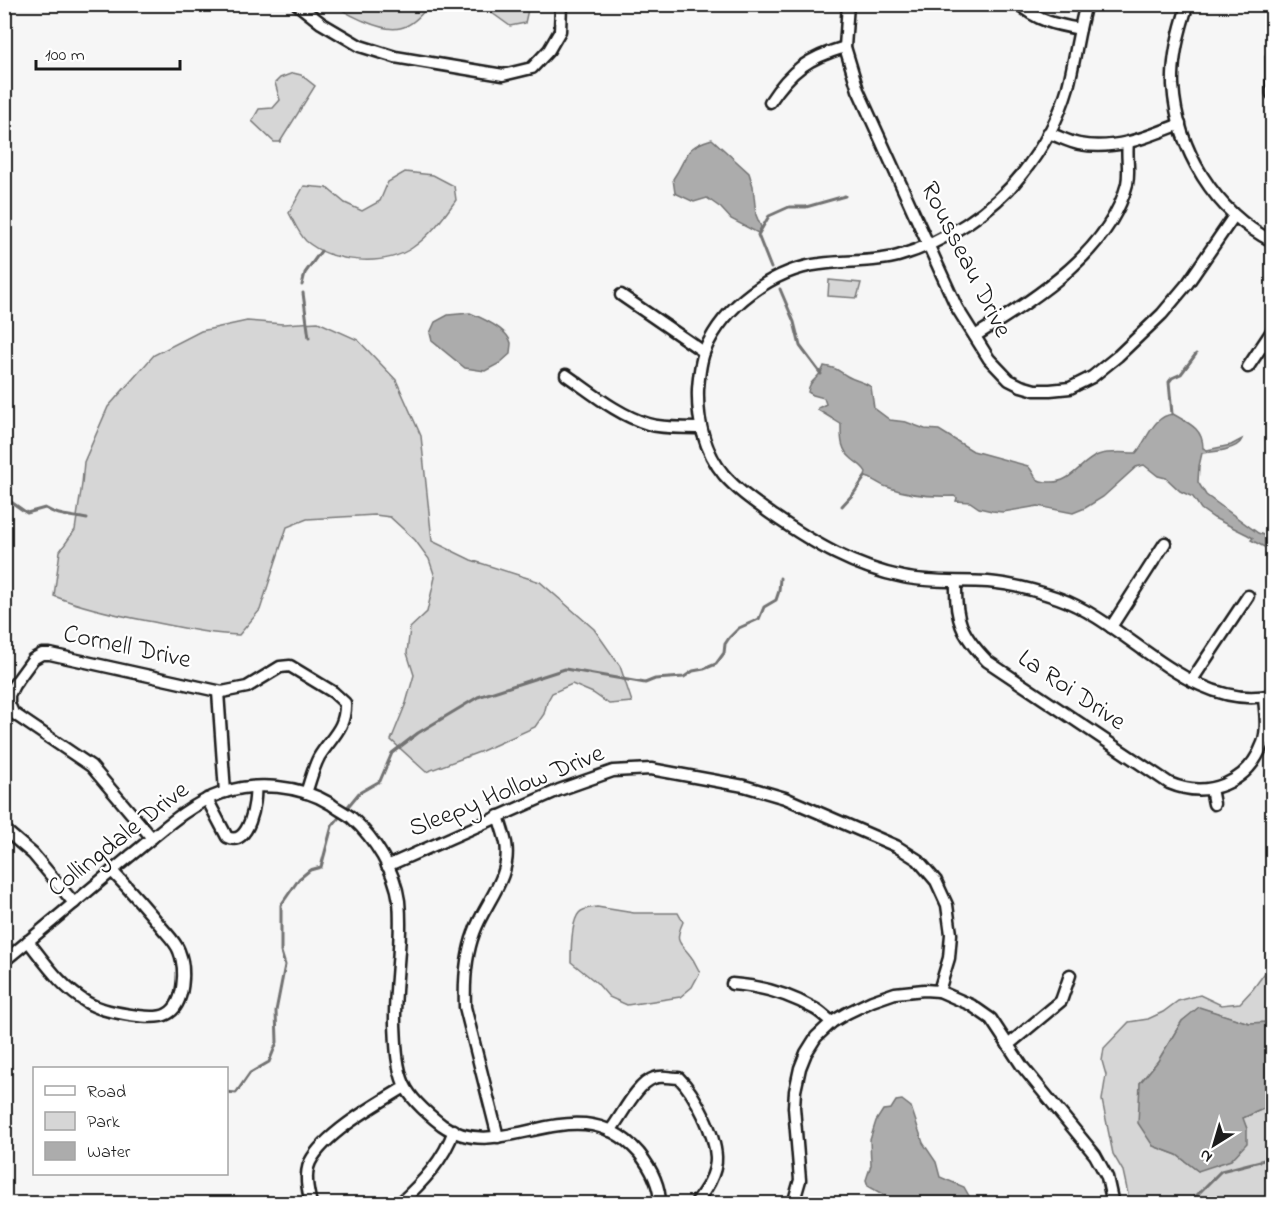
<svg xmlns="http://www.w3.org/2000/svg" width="1277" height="1208" font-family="'Indie Flower',sans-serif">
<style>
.green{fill:#d6d6d6;stroke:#797979;stroke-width:1.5}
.water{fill:#acacac;stroke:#727272;stroke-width:1.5}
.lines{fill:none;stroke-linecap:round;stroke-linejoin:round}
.stream{stroke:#727272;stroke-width:3}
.minor-casing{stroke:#1c1c1c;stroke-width:15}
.minor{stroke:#fff;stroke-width:10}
.labels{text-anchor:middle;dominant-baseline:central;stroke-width:4.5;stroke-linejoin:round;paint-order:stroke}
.street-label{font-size:26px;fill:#1c1c1c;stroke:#fff}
</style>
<rect width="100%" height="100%" fill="#f6f6f6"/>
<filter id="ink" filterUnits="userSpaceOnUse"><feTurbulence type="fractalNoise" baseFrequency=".0167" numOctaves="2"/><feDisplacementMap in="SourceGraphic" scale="12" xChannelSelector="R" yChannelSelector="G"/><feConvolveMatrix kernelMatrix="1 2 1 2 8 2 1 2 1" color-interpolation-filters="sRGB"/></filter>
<g filter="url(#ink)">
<g class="green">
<path d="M336 5H429C409 32 394 34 364 21 353 16 344 13 336 5Z"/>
<path d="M481 5H529L525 23 510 26Z"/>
<path d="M293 73 301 75 315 86 280 142H274L252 121 259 109 273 108 280 100 275 83 280 78Z"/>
<path d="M405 172 433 175 454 186 456 200C443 218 431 235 412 248 384 267 332 263 306 241 299 234 294 222 289 213L304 186 327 188 345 203 362 211 380 201 388 182Z"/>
<path d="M829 280 861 283 857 298 828 296Z"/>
<path d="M247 321 283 324 318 322 358 340 396 380 421 436 432 541 471 560 540 582 594 629 620 666 632 702 609 704 593 693 572 684 552 693 547 702 544 714 535 727 482 751 426 772 391 740 406 703 414 675 407 653 410 628 427 612 435 577 429 559 415 540 390 517 375 515 307 519 287 527 260 610 239 635C208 634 179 627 148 621 116 615 84 608 54 596L60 551 75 530 82 484 84 462 108 407 154 355 201 331Z"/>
<path d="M597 907 634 913H678L683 922C673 944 681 942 692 958 695 962 697 968 700 972L692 987 680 997 627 1005 609 997 597 983 571 962C571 950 571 922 579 913 583 908 591 908 597 907Z"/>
<path d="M1272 963V1022L1249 1023 1200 1008 1182 1021 1158 1061 1140 1083 1153 1146 1177 1155 1198 1171 1247 1129 1242 1118 1272 1105V1203H1130L1123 1171 1113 1154 1102 1100 1106 1075 1102 1061 1104 1048 1129 1022 1148 1019 1163 1012 1178 1001 1200 995 1221 1005 1240 1003 1253 989Z"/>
</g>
<g class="water">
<path d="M712 139 749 173 753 186 756 215 761 227 758 233 731 219 721 208 707 198 694 202 675 193 673 179C689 156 682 148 712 139Z"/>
<path d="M470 313C482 318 508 330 511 343 511 347 510 350 510 354L500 363 485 371 465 368 432 341 430 333 435 322 448 315Z"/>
<path d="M824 366C837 368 837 370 847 376 855 381 863 381 871 387L874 408 890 420 906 422 925 429 939 430 973 451 1028 466C1032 470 1033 474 1036 478 1039 482 1045 482 1049 482 1071 484 1080 462 1098 455 1111 451 1123 453 1136 453 1148 439 1153 416 1173 414 1188 423 1203 428 1203 448L1207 450 1231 445 1242 439C1238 450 1214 452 1202 453L1199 466 1198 482 1206 495 1258 533 1272 538V551L1251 540 1253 538 1248 535 1214 518 1201 509 1193 497 1180 491 1166 478 1158 476 1144 465 1136 467 1103 497 1085 508 1073 513 1038 506 1003 512 992 511 979 508 970 502 956 501 957 498 954 496C932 497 908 495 887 487 879 485 873 478 865 477L866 472C863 466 858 464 852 459 840 449 841 438 841 424L818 410V408L826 404 824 398 813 395 808 392C809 379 821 378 824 366Z"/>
<path d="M1199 1007 1249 1023 1272 1022V1105L1243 1118 1247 1129V1143L1231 1160 1198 1171 1177 1155 1153 1146 1138 1123 1140 1083 1158 1061 1182 1021Z"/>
<path d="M902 1100 911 1107 923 1143 936 1162 940 1177 964 1187 973 1203H898L868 1186 866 1180 871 1165 870 1140 876 1121 883 1110 891 1109 896 1101Z"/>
</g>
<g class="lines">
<g class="stream">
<path d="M771 268 758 235 769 216 789 207H806L845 196"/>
<path d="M302 285 305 273 321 251"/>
<path d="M780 289 794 322 800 346 821 374"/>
<path d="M303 293 309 338"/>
<path d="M1172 414 1169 382 1172 378 1181 374 1196 354"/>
<path d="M4 497 27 513 45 508C60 517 70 515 87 519"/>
<path d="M842 506 854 493 865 477"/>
<path d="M226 1092 236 1093 250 1073 269 1062 277 1042 276 1011 285 965 281 952V905L299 879 310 870 321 867 332 826 359 793 380 781 392 753 418 733 478 697 565 669 645 683 655 679 684 677 693 671 704 669 716 664 724 653 725 644 729 638 739 628 759 619 764 607 776 600 779 591 780 578"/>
<path d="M1188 1204 1221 1171 1272 1158"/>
</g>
<g class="minor-casing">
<g id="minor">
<path d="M297 4 321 23 360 46 395 57 503 75 532 68 549 50 560 31 561 4"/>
<path d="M848 4 845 47 858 90 957 308 989 359 1009 380 1021 386 1035 390H1050L1070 388 1092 377 1118 356 1162 314 1188 283 1234 216"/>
<path d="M1019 4C1036 21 1058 25 1080 29"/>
<path d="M1086 4C1078 32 1075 60 1068 87 1059 118 1042 149 1022 174 993 211 944 243 898 256 872 263 847 260 820 264 772 270 724 306 705 350 700 362 699 376 698 389 697 419 704 451 724 475 738 491 756 503 774 516 815 544 854 567 903 577 931 583 960 580 988 582 1012 584 1035 590 1058 598 1129 623 1192 713 1272 695"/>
<path d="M1188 4C1179 30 1172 58 1173 85 1177 150 1215 212 1272 241"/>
<path d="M1272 56V94"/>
<path d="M770 102C791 70 808 58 845 47"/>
<path d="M1048 133C1058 136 1069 142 1079 144 1115 151 1147 137 1180 124"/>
<path d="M621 295 704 352"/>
<path d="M975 336C1032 300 1109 254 1127 184 1130 169 1126 157 1128 143"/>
<path d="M1248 367 1272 331"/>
<path d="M566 375C592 393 618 415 648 424 665 429 683 427 700 428"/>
<path d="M956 582C955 620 961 634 987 661L1169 783C1207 799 1248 784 1263 743 1268 729 1265 712 1264 697"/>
<path d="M1111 627 1165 543"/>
<path d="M1192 680 1248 596"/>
<path d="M218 692 225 792"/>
<path d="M1211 789 1214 804"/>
<path d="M207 799 227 837C249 848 257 801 255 787"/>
<path d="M4 829 33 854 74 903"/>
<path d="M152 838 91 766 13 713 9 704V695L14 685 33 659 42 654H50L222 692 247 687 280 667 290 666 333 692 345 703C346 729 331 737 319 757 313 768 310 782 306 793"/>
<path d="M387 866 559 790 613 771 651 769 744 786 785 798 896 846 918 860 936 881 947 905 951 934 949 958 939 991"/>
<path d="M28 941C46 964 62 988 88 1003 101 1011 153 1022 167 1014 185 1005 186 968 179 951 176 943 169 936 163 929 147 909 130 890 112 871"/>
<path d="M4 961C47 926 88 891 130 856 159 833 187 805 222 793 256 781 300 785 331 804 337 809 346 813 352 818 375 839 395 871 399 901 403 942 394 983 395 1024 396 1044 396 1065 404 1084 411 1100 429 1115 442 1125 503 1168 576 1082 639 1153 651 1168 660 1184 660 1204"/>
<path d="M732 984C761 986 788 994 813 1008 820 1011 826 1018 832 1022"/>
<path d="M1008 1045 1061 1001 1070 975"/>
<path d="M610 1131C622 1116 636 1084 654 1078 661 1075 671 1078 679 1078 695 1094 715 1134 716 1157 717 1174 705 1191 695 1204"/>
<path d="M498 1137 465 1007C464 982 465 957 474 933 484 903 512 878 506 843 504 834 501 825 498 816"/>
<path d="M311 1204C308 1191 304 1175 310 1162 325 1133 377 1104 405 1087"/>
<path d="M399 1204C422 1183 444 1160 454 1130"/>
<path d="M793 1204 800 1180 794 1107 795 1091 800 1068 806 1053 816 1037 832 1022 847 1013 872 1001 895 993 924 990 939 991 971 1005 991 1019 1022 1066 1095 1155 1107 1177 1113 1204"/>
</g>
</g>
<use href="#minor" class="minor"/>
</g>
</g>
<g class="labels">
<g class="street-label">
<text transform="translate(965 260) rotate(63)">Rousseau Drive</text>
<text transform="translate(127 648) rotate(12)">Cornell Drive</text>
<text transform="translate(1071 691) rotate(34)">La Roi Drive</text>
<text transform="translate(507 792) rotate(-22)">Sleepy Hollow Drive</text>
<text transform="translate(119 840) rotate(-38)">Collingdale Drive</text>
</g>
</g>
<rect width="1277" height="1208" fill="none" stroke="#fff" stroke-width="24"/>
<rect x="12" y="12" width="1253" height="1184" fill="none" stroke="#1c1c1c" stroke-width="2" filter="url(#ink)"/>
<rect x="33" y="1067" width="195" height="108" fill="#ffffff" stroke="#a4a4a4" stroke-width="1.5"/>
<rect x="45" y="1086" width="30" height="9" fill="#ffffff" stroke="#a4a4a4" stroke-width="1.5"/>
<text x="87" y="1097" font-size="18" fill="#1c1c1c">Road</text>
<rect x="45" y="1112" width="30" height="18" fill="#d6d6d6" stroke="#a4a4a4" stroke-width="1.5"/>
<text x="87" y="1127" font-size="18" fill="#1c1c1c">Park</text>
<rect x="45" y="1142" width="30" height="18" fill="#acacac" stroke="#a4a4a4" stroke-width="1.5"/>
<text x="87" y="1157" font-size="18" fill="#1c1c1c">Water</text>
<g transform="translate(1214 1145) rotate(217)" stroke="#ffffff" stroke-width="4.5" paint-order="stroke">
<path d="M0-4.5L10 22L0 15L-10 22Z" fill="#1c1c1c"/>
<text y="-9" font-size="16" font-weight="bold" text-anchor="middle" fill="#1c1c1c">N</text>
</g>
<path d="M36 60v9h144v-9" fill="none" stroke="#1c1c1c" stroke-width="3"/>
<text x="45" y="60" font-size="18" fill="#1c1c1c" stroke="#ffffff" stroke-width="4.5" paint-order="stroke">100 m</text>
</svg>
